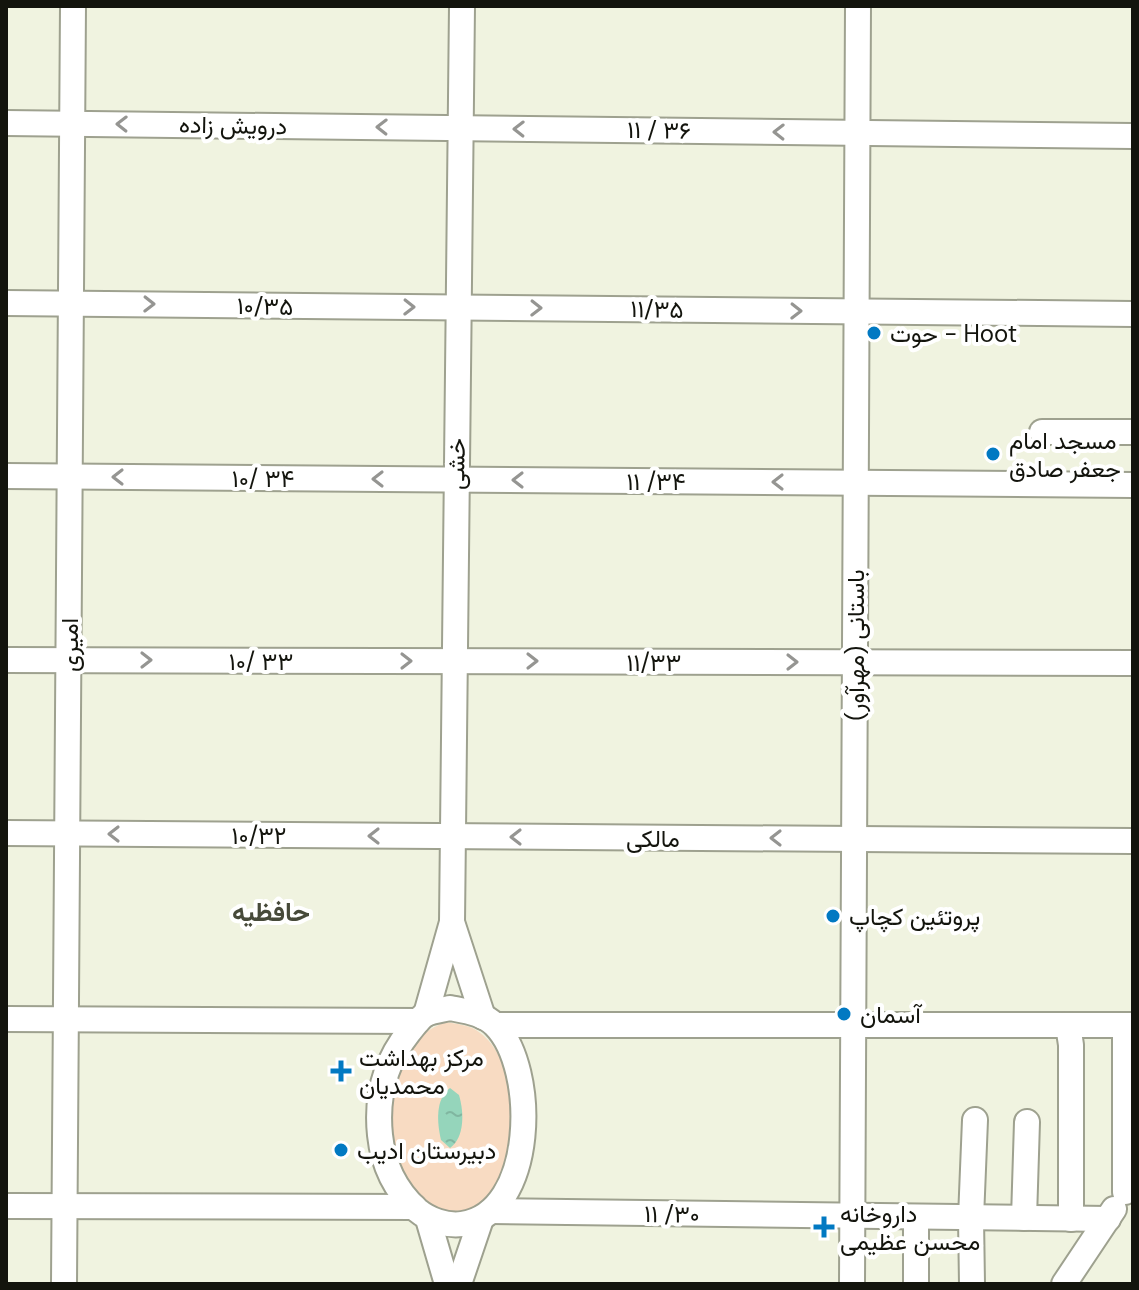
<svg xmlns="http://www.w3.org/2000/svg" width="1139" height="1290" font-family="'DM Sans',Vazirmatn,sans-serif">
<style>
.grass{fill:#f8dbc2}
.water{fill:url(#water-ripples)}
.lines{fill:none;stroke-linecap:round;stroke-linejoin:round}
.minor-casing{stroke:#9ea18f;stroke-width:28}
.minor{stroke:#fff;stroke-width:24}
.oneway{stroke:#959592}
.poi-dot{fill:#0179c2;stroke:#fff;stroke-width:3}
.labels{text-anchor:middle;dominant-baseline:central;stroke-width:8;stroke-linejoin:round;paint-order:stroke}
.street-label{font-size:24px;fill:#13140d;stroke:#fff}
.poi-label{font-size:24px;fill:#13140d;stroke:#fff;text-anchor:start}
.neighbourhood-label{font-size:26px;font-weight:bold;fill:#474a3a;stroke:#fff}
</style>
<defs>
<pattern id="water-ripples" width="26" height="14" patternUnits="userSpaceOnUse" patternTransform="scale(2)"><rect width="26" height="14" fill="#95d5bb"/><path d="M2 4q2-2 4 0t4 0M15 11q2-2 4 0t4 0" fill="none" stroke="#80b6a0"/></pattern>
</defs>
<rect width="100%" height="100%" fill="#f0f3e0"/>
<path class="grass" d="M447 1022C456 1024 468 1025 476 1030 522 1059 519 1149 493 1190 488 1198 479 1205 472 1212 463 1213 449 1216 441 1213 375 1192 375 1041 447 1022Z"/>
<path class="water" d="M450 1088 459 1095C464 1112 465 1137 450 1148L441 1140C437 1123 435 1099 450 1088Z"/>
<g class="lines">
<g class="minor-casing">
<g id="minor">
<path d="M6 123 1133 136"/>
<path d="M6 303 1133 314"/>
<path d="M1042 432H1133"/>
<path d="M6 476 1133 485"/>
<path d="M6 660 1133 663"/>
<path d="M6 833 1133 841"/>
<path d="M452 922 483 1017"/>
<path d="M450 1008C465 1011 483 1013 495 1025 538 1068 536 1214 462 1224 446 1226 429 1220 417 1210 395 1190 383 1164 380 1135 376 1097 385 1062 409 1032 414 1026 419 1018 426 1014 433 1011 442 1010 450 1008Z"/>
<path d="M426 1014 452 922 462 6"/>
<path d="M6 1019 418 1021"/>
<path d="M496 1025H1133"/>
<path d="M1068 1025 1071 1045V1219"/>
<path d="M1125 1025V1192"/>
<path d="M6 1206 414 1207"/>
<path d="M491 1211 1108 1219"/>
<path d="M916 1217V1284"/>
<path d="M1024 1218 1027 1122"/>
<path d="M428 1219 447 1284"/>
<path d="M64 1284 73 6"/>
<path d="M459 1284 481 1219"/>
<path d="M852 1284 858 6"/>
<path d="M972 1284 971 1218 975 1120"/>
<path d="M1064 1284 1114 1209"/>
</g>
</g>
<use href="#minor" class="minor"/>
</g>
<defs><path id="oneway-chevron" d="M-2-3.5L2.5 0L-2 3.5" fill="none" stroke-width="1.6" stroke-linecap="round" stroke-linejoin="round" transform="scale(2)"/></defs>
<g class="oneway">
<use href="#oneway-chevron" transform="translate(122 124) rotate(-179)"/>
<use href="#oneway-chevron" transform="translate(382 127) rotate(-179)"/>
<use href="#oneway-chevron" transform="translate(519 129) rotate(-179)"/>
<use href="#oneway-chevron" transform="translate(779 132) rotate(-179)"/>
<use href="#oneway-chevron" transform="translate(149 304) rotate(1)"/>
<use href="#oneway-chevron" transform="translate(409 307) rotate(1)"/>
<use href="#oneway-chevron" transform="translate(536 308) rotate(1)"/>
<use href="#oneway-chevron" transform="translate(796 311) rotate(1)"/>
<use href="#oneway-chevron" transform="translate(118 477) rotate(-180)"/>
<use href="#oneway-chevron" transform="translate(378 479) rotate(-180)"/>
<use href="#oneway-chevron" transform="translate(518 480) rotate(-180)"/>
<use href="#oneway-chevron" transform="translate(778 482) rotate(-180)"/>
<use href="#oneway-chevron" transform="translate(146 660)"/>
<use href="#oneway-chevron" transform="translate(406 661)"/>
<use href="#oneway-chevron" transform="translate(532 661)"/>
<use href="#oneway-chevron" transform="translate(792 662)"/>
<use href="#oneway-chevron" transform="translate(114 834) rotate(-180)"/>
<use href="#oneway-chevron" transform="translate(374 836) rotate(-180)"/>
<use href="#oneway-chevron" transform="translate(516 837) rotate(-180)"/>
<use href="#oneway-chevron" transform="translate(776 838) rotate(-180)"/>
</g>
<g class="poi-dot">
<circle cx="874" cy="333" r="8"/>
<circle cx="993" cy="454" r="8"/>
<circle cx="833" cy="916" r="8"/>
<circle cx="844" cy="1014" r="8"/>
<path d="M337 1059h8v8h8v8h-8v8h-8v-8h-8v-8h8z"/>
<circle cx="341" cy="1150" r="8"/>
<path d="M820 1215h8v8h8v8h-8v8h-8v-8h-8v-8h8z"/>
</g>
<g class="labels">
<g class="street-label">
<text transform="translate(233 125) rotate(1)">درویش زاده</text>
<text transform="translate(659 130) rotate(1)">۱۱ / ۳۶</text>
<text transform="translate(265 306) rotate(1)">۱۰/۳۵</text>
<text transform="translate(657 309) rotate(1)">۱۱/۳۵</text>
<text transform="translate(456 464) rotate(-89)">خشی</text>
<text x="263" y="478">۱۰/ ۳۴</text>
<text x="656" y="481">۱۱ /۳۴</text>
<text transform="translate(69 645) rotate(-90)">امیری</text>
<text transform="translate(855 645) rotate(-90)">باستانی (مهرآور)</text>
<text x="261" y="661">۱۰/ ۳۳</text>
<text x="654" y="662">۱۱/۳۳</text>
<text x="259" y="835">۱۰/۳۲</text>
<text x="653" y="838">مالکی</text>
<text transform="translate(672 1214) rotate(1)">۱۱ /۳۰</text>
</g>
<g class="poi-label">
<text x="890" y="333">حوت - Hoot</text>
<text x="1009" y="440">مسجد امام<tspan x="1009" dy="28">جعفر صادق</tspan></text>
<text x="849" y="916">پروتئین کچاپ</text>
<text x="860" y="1014">آسمان</text>
<text x="359" y="1057">مرکز بهداشت<tspan x="359" dy="28">محمدیان</tspan></text>
<text x="357" y="1150">دبیرستان ادیب</text>
<text x="840" y="1213">داروخانه<tspan x="840" dy="28">محسن عظیمی</tspan></text>
</g>
<g class="neighbourhood-label">
<text x="271" y="912">حافظیه</text>
</g>
</g>
<rect width="1139" height="1290" fill="none" stroke="#13140d" stroke-width="16"/>
</svg>
